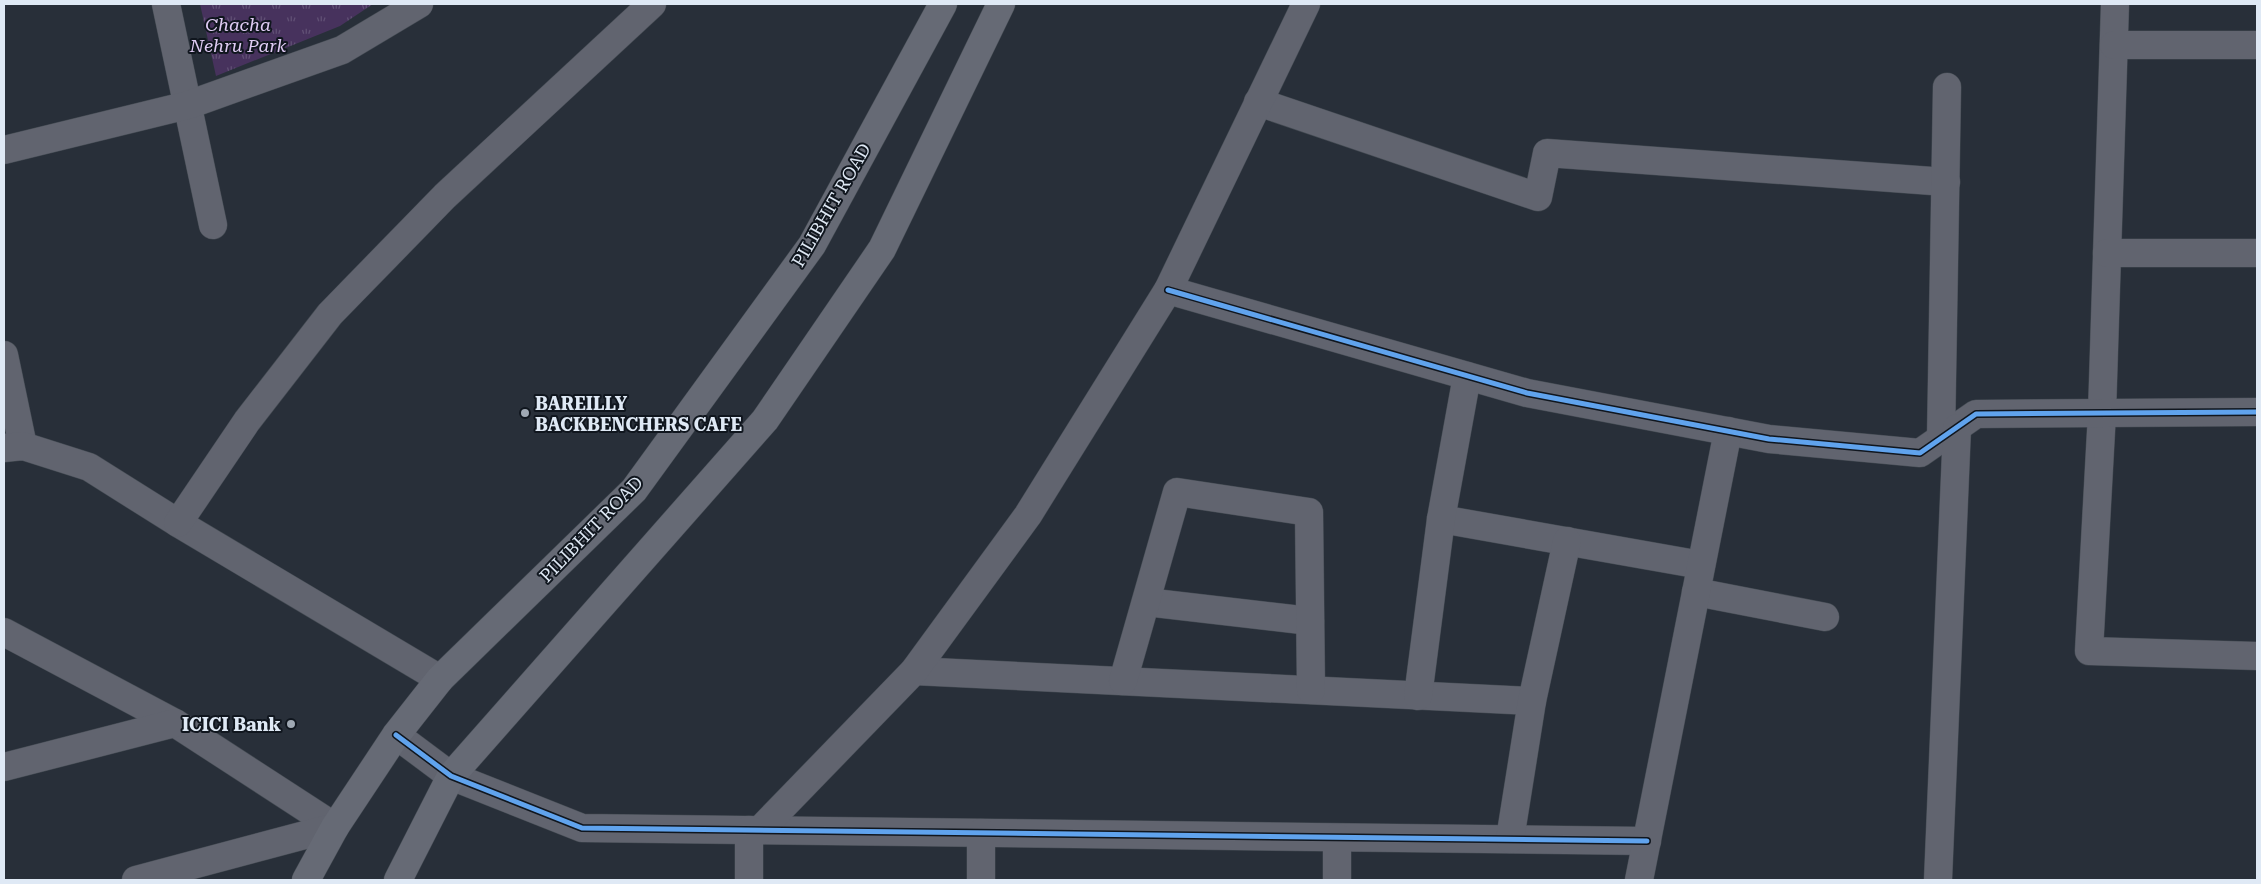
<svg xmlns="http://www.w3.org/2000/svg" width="2261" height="884" font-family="'Roboto Serif',serif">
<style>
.park{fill:url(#park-tufts)}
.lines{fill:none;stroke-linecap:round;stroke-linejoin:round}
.minor-casing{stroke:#434a52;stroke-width:29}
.highway-casing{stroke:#434a52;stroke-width:29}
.minor{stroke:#61646f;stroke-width:28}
.highway{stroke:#666a75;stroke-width:28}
.cycleway-casing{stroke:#10161e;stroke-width:8}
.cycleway{stroke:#60a3ed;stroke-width:5}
.poi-dot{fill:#9fa8b3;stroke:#10161e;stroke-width:2}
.labels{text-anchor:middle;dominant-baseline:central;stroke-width:4;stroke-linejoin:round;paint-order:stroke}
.park-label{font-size:18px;font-style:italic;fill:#e0ccf4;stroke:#10161e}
.street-label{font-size:18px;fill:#dfe9f5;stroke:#10161e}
.poi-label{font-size:18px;font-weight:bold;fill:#dfe9f5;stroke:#10161e;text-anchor:start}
</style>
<defs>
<pattern id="park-tufts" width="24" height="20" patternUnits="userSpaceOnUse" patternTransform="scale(1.25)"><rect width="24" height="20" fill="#47325d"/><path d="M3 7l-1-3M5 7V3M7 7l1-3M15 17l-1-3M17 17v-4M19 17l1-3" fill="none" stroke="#615075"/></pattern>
</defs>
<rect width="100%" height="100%" fill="#282f39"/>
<path class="park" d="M200 4H373L340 26 216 76Z"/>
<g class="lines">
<g class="minor-casing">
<g id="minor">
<path d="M166 4 213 225"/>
<path d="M2115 4 2102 413 2089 651 2257 656"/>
<path d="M2114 45H2257"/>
<path d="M1258 102 1538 197 1547 153 1946 182"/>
<path d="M4 150 188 105 342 50 419 4"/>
<path d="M2107 253H2257"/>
<path d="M1168 290 1527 393 1769 439 1920 453 1976 414 2257 412"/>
<path d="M4 355 23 446"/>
<path d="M1941 438 1947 87"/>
<path d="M4 448 23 446 89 467 178 523 440 679"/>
<path d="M1441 519 1701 565"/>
<path d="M178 523 247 421 330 314 445 196 652 4"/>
<path d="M1696 592 1825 617"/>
<path d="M1146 602 1310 621"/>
<path d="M4 632 175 723 335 827"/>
<path d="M914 671 1532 701"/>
<path d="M1123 681 1177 492 1309 512 1311 690"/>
<path d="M1418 696 1441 519 1467 376"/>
<path d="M396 735 451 776 582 828 1647 841"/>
<path d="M4 767 175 723"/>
<path d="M759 831 914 671 1028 515 1168 290 1306 4"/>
<path d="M1510 839 1532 701 1567 541"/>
<path d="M136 880 335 827"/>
<path d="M749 880V830"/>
<path d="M981 880V833"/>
<path d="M1337 880V838"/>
<path d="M1639 880 1728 431"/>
<path d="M1938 880 1957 428"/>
</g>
</g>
<g class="highway-casing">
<g id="highway">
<path d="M306 880 335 827 396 735 440 679 634 490 812 245 943 4"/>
<path d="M398 880 451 776 765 420 882 249 1001 4"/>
</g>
</g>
<use href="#minor" class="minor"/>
<use href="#highway" class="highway"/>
<g class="cycleway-casing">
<g id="cycleway">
<path d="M1168 290 1527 393 1769 439 1920 453 1976 414 2257 412"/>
<path d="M396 735 451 776 582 828 1647 841"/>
</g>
</g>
<use href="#cycleway" class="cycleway"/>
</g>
<g class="poi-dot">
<circle cx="525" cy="413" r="5"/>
<circle cx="291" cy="724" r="5"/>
</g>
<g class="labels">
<g class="park-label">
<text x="238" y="24">Chacha<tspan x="238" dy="21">Nehru Park</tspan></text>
</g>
<g class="street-label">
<text transform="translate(831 205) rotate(-60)">PILIBHIT ROAD</text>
<text transform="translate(591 529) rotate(-46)">PILIBHIT ROAD</text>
</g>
<g class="poi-label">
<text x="535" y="403">BAREILLY<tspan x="535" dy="21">BACKBENCHERS CAFE</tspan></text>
<text x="281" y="724" text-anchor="end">ICICI Bank</text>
</g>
</g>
<rect width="2261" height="884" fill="none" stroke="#dfe9f5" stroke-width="10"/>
</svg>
